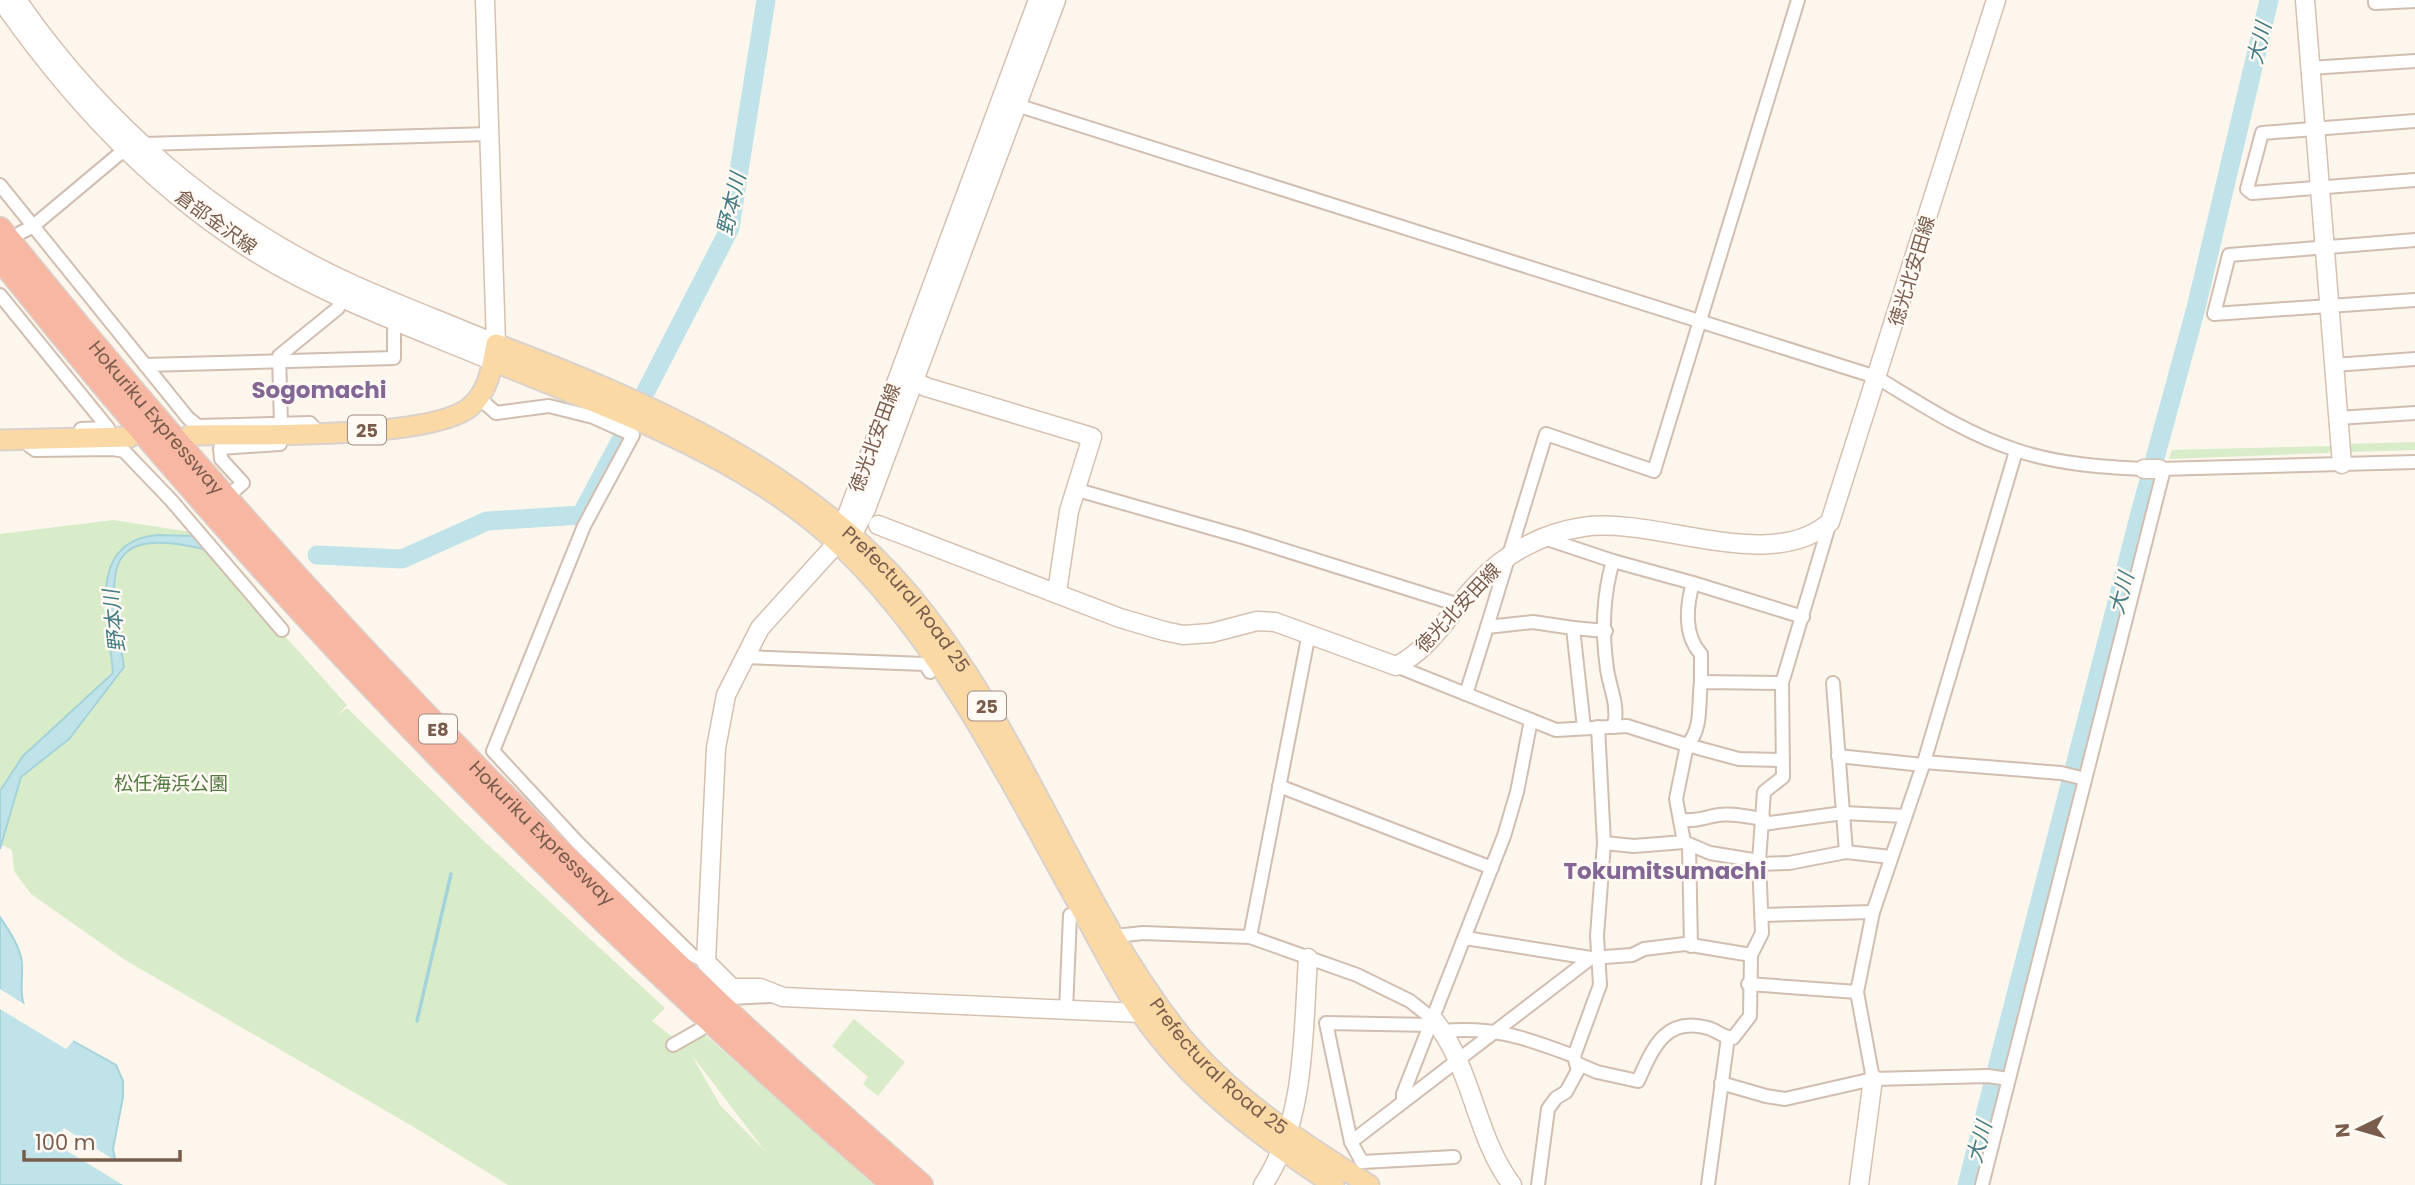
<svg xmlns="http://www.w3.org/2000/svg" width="2415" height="1185" font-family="Poppins,'Noto Sans JP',sans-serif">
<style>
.green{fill:#d8ecc9;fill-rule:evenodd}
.water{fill:#bfe3e8;stroke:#a5d3da;stroke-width:2}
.pier{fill:#fdf6ec}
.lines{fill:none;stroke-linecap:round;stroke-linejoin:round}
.stream{stroke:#a5d3da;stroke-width:3.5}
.river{stroke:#bfe3e8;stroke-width:19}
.street-casing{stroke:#d1beb0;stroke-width:16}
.secondary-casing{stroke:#d6c0b0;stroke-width:21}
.primary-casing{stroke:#dad1cd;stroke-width:23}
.highway-casing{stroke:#dad1cd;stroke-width:26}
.street{stroke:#fff;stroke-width:12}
.secondary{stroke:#fff;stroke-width:18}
.primary{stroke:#fbd9a5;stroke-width:19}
.highway{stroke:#f7b7a3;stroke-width:23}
.labels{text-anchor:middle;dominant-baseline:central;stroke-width:5;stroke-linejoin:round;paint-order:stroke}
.shield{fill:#fffaf3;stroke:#a28b7f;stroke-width:2}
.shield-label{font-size:18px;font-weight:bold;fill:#7a5c4d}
.street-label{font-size:19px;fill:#7a5c4d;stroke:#fffaf3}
.park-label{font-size:19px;fill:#537a41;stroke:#fffaf3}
.water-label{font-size:21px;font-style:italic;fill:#437c86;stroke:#fffaf3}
.quarter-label{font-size:23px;font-weight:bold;fill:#846695;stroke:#fffaf3}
</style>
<rect width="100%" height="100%" fill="#fdf6ec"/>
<g class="green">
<path d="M2415 442V450L2347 452 2346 444Z"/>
<path d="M2332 446 2329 453 2169 459 2172 450Z"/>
<path d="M113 520 191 532 347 705 338 715 347 708 485 842 665 1008 652 1021 683 1045 704 1034 874 1185H508L412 1126 125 960 31 894 14 871 12 850 0 844V534ZM691 1054 765 1151 720 1105Z"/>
<path d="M854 1019 905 1062 878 1096 863 1084 868 1077 832 1046Z"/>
</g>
<g class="water">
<path d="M158 535 194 536 207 550C90 520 112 586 124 667L69 739 21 777 0 849V791L23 756 113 673C109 622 84 541 158 535Z"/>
<path d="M0 917C9 931 20 946 22 963 23 978 19 994 25 1008L73 1041 116 1065 123 1081V1097L113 1149 116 1164 146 1185H0Z"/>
</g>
<g class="pier">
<path d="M0 989 48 1019 75 1039 66 1049 0 1009Z"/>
<path d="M64 1128 125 1167 149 1185H123L54 1143Z"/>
</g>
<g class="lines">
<path class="stream" d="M417 1021 451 874"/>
<g class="river">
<path d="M646 391 730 228 766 0"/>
<path d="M317 555 402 559 487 521 581 515 623 436"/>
<path d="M1967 1185 2139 517 2196 308 2269 0"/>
</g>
<g class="street-casing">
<g id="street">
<path d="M2375 0V3L2415 1"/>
<path d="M2310 68 2415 61"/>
<path d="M1010 103 1876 377C1921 404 1966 434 2016 450 2057 464 2101 467 2144 469"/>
<path d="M2415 121 2262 133 2247 189 2252 193 2415 180"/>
<path d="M0 185 188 418 198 426 310 423 318 432 314 437"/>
<path d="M20 233 32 227 124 150 144 144 490 134"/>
<path d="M2415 240 2229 255 2214 314 2415 300"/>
<path d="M0 295 108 428 81 429"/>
<path d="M145 365 394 358V331L398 321"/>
<path d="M2334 365 2415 359"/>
<path d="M478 397 496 413 549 406 593 417 633 435 584 526 493 751 578 843 692 955 706 962"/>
<path d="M2338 418 2415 413"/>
<path d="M281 424 279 356 338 308 343 298"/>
<path d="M24 436 22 440 35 450 113 449 124 451 171 500 282 630"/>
<path d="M2159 469 2415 462"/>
<path d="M1074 489 1246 538 1459 605"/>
<path d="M234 491 243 483 221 459 220 448 280 444"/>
<path d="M1544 538 1613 561C1603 595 1602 634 1607 669 1610 690 1619 704 1614 727"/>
<path d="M1613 561 1693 583"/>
<path d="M1487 627 1546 434 1654 471 1798 0"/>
<path d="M1573 628 1606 631"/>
<path d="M743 657 925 664 930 672"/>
<path d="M1396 666 1556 730 1627 726 1687 745C1703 729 1698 702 1701 682L1782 683"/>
<path d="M1701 682V654C1684 636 1686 607 1693 583L1803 617"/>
<path d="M1833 683 1846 852"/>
<path d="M1466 694 1487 627 1533 622 1573 628 1584 728"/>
<path d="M1838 756 1923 765"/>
<path d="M1924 762 2061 773 2085 779"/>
<path d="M1279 786 1492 868"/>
<path d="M1680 820C1693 821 1701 819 1713 816 1729 812 1748 817 1764 819"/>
<path d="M1763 824 1843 813 1905 816"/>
<path d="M1684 842 1710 853 1759 861"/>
<path d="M1604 843 1634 846 1684 842 1676 799 1687 745 1739 759 1783 760"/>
<path d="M1689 845 1691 946"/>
<path d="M1759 864 1789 863 1846 852 1891 857"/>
<path d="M1763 915 1873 912"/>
<path d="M1115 936 1143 933 1250 937 1357 975 1410 1001 1434 1020"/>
<path d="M1250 937 1309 633"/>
<path d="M1465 938 1591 958"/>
<path d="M1748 984 1857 992"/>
<path d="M731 998 769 996 770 993"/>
<path d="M1066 1010 1070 915"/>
<path d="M1432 1025 1326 1023 1351 1142 1362 1162 1454 1157"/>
<path d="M1443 1031C1494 1026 1526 1038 1574 1056"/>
<path d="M673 1045 701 1029"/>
<path d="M1576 1063 1597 1072 1638 1081C1653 1048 1665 1016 1708 1028 1715 1030 1721 1035 1728 1037"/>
<path d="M1873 1079 1857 992 1873 912 1924 762 2016 451"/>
<path d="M1721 1083 1766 1096 1785 1099 1873 1079 1988 1076 2008 1079"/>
<path d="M1403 1102V1094L1504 836 1517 792 1531 720"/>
<path d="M1351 1142 1591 958 1632 955 1644 949 1685 944 1751 955"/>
<path d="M1538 1185 1548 1109 1556 1098 1566 1092 1578 1070 1574 1056 1600 985 1597 936 1604 843 1598 727"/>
<path d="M1708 1185 1728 1037 1733 1038 1750 1016 1751 955 1762 933 1759 861 1764 792 1783 777 1782 683 1830 522"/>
<path d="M1982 1185 2164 469"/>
</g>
</g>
<g class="secondary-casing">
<g id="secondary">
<path d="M1 0C69 97 147 182 247 247 319 294 414 328 493 361"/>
<path d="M17 0C101 122 218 224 354 285 401 306 449 324 496 344L485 0"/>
<path d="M1056 0 866 509 852 535 837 543 760 628 726 695 716 748 706 962 732 988H760L783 997 1141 1013"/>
<path d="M2305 0 2342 464"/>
<path d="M904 376 926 387 1092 437 1069 511 1057 592"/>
<path d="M2144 469H2159"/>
<path d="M878 525 1120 618 1164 631 1183 635 1211 633 1257 621 1275 622 1396 666C1432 648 1450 612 1477 584 1504 554 1542 533 1583 527 1657 516 1770 575 1830 522L1996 0"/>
<path d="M838 540 1038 0"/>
<path d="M1434 1020C1473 1069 1475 1136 1512 1185"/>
<path d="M1263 1185C1306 1121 1303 1033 1308 958"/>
<path d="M1859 1185 1873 1079"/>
</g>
</g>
<g class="primary-casing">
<g id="primary">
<path d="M493 361C619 413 756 459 854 559 954 662 1015 792 1085 916 1103 948 1119 981 1140 1012 1189 1084 1262 1138 1334 1185"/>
<path id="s1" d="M190 435C248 434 430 440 470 407 489 391 492 366 496 344 646 401 805 469 910 595 1021 727 1073 898 1179 1033 1230 1097 1301 1142 1369 1185"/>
<path d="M0 440 130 437"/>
</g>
</g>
<g class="highway-casing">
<g id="highway">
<path id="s2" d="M0 229C277 576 586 895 921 1185"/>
<path d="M0 258C267 595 569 904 894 1185"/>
</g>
</g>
<use href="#street" class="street"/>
<use href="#secondary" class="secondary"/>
<use href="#primary" class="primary"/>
<use href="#highway" class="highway"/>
</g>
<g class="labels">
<g class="shield">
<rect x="348" y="415.5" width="38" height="29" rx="5"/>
<rect x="968" y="691.5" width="38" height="29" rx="5"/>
<rect x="419" y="714.5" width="38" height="29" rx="5"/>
</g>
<g class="shield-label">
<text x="367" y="430">25</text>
<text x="987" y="706">25</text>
<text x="438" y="729">E8</text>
</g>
<g class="street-label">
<text transform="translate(216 222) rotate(36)">倉部金沢線</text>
<text transform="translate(1912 271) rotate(-73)">徳光北安田線</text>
<text stroke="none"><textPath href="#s2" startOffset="245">Hokuriku Expressway</textPath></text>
<text transform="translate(875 438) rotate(-70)">徳光北安田線</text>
<text stroke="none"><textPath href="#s1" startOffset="844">Prefectural Road 25</textPath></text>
<text transform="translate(1458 608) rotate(-47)">徳光北安田線</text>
<text stroke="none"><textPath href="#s2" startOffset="812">Hokuriku Expressway</textPath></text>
<text stroke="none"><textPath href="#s1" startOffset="1410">Prefectural Road 25</textPath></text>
</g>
<g class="park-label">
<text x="171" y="783">松任海浜公園</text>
</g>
<g class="water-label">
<text transform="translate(2259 43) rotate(-77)">大川</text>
<text transform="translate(731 204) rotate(-77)">野本川</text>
<text transform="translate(2121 593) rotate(-75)">大川</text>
<text transform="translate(114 621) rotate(-96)">野本川</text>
<text transform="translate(1979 1142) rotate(-75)">大川</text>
</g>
<g class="quarter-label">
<text x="319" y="390">Sogomachi</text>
<text x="1665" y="871">Tokumitsumachi</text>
</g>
</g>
<g transform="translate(2359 1129) rotate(265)" stroke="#fffaf3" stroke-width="5" paint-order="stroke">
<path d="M0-5L12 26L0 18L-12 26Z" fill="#7a5c4d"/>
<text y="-10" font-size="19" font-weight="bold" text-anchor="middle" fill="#7a5c4d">N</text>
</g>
<path d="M24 1150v10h156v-10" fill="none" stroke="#7a5c4d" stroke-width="3.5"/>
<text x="35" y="1150" font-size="21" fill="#7a5c4d" stroke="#fffaf3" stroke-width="5" paint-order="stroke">100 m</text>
</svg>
